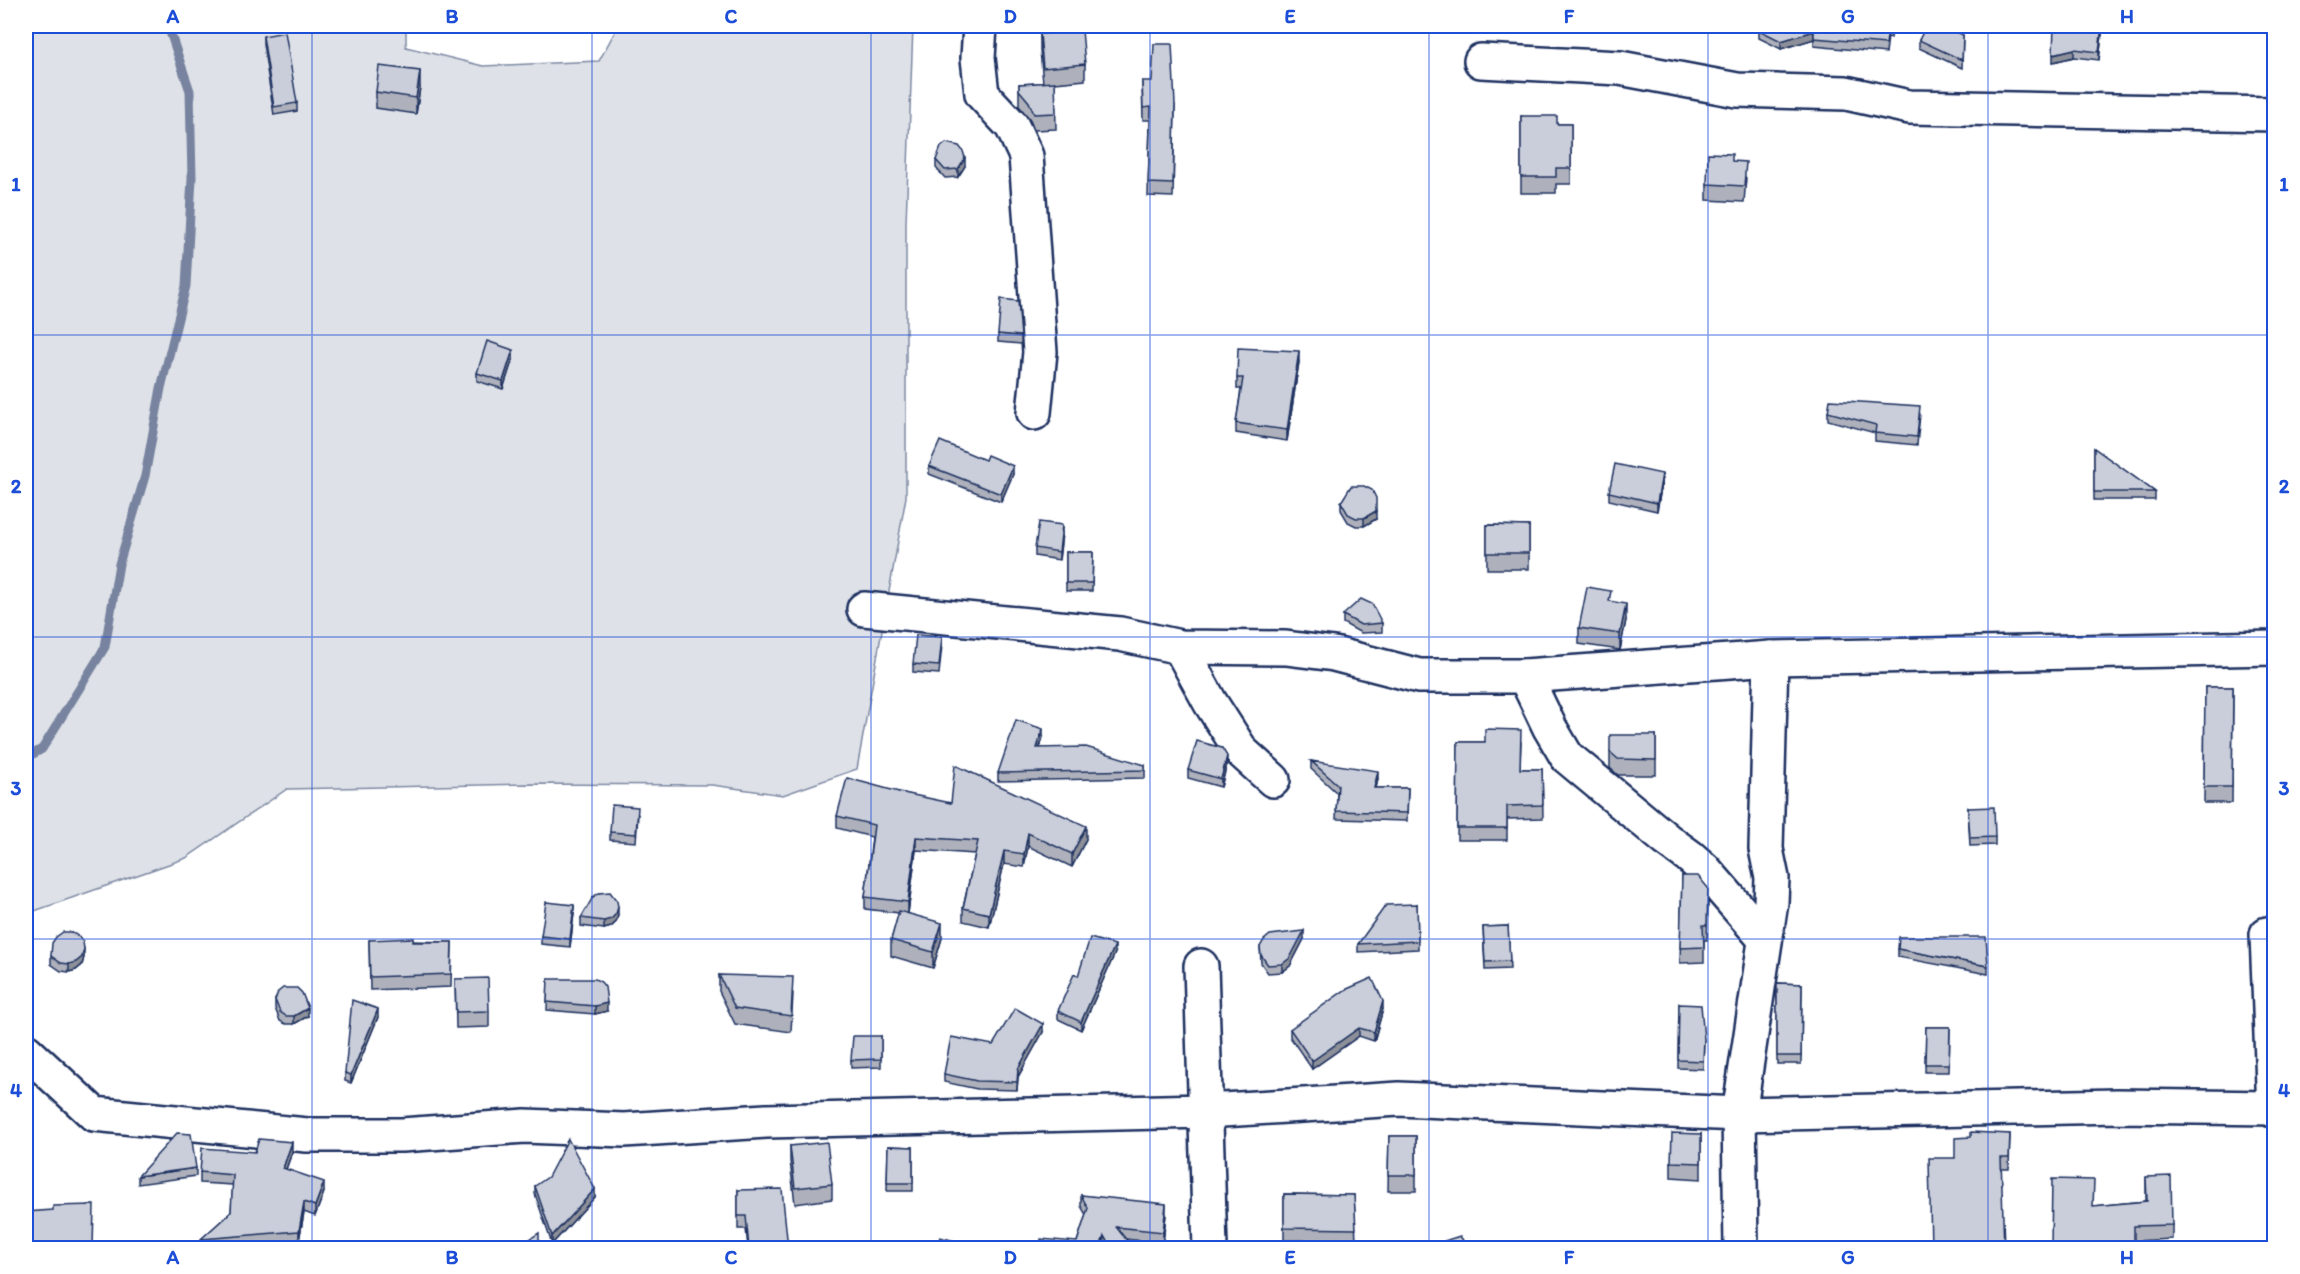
<svg xmlns="http://www.w3.org/2000/svg" width="2300" height="1274" font-family="Itim,sans-serif">
<style>
.green{fill:#dee1e7;stroke:#7c88a2;stroke-width:1.5}
.lines{fill:none;stroke-linecap:round;stroke-linejoin:round}
.stream{stroke:#77839f;stroke-width:9}
.minor-casing{stroke:#1b2f5e;stroke-width:38}
.minor{stroke:#fff;stroke-width:33}
.wall{fill:#aeb1bb;stroke:#1b2f5e;stroke-width:1.5}
.shaded-wall{fill:#8d9099;stroke:#1b2f5e;stroke-width:1.5}
.building{fill:#caceda;stroke:#1b2f5e;stroke-width:1.5}
.grid{fill:none;stroke:#1d4ed8;stroke-width:1.5;stroke-opacity:0.55}
.neatline{fill:none;stroke:#1d4ed8;stroke-width:2}
.grid-label{font-size:20px;text-anchor:middle;font-weight:bold;fill:#1d4ed8}
</style>
<rect width="100%" height="100%" fill="#fff"/>
<filter id="ink" filterUnits="userSpaceOnUse"><feTurbulence type="fractalNoise" baseFrequency=".0167" numOctaves="2"/><feDisplacementMap in="SourceGraphic" scale="12" xChannelSelector="R" yChannelSelector="G"/><feConvolveMatrix kernelMatrix="1 2 1 2 8 2 1 2 1" color-interpolation-filters="sRGB"/></filter>
<g filter="url(#ink)">
<path class="green" d="M26 26H406V47L483 66 599 61 618 26H913L906 223V497L857 769 783 795 712 785 528 784 287 789 186 858 26 914Z"/>
<g class="lines">
<path class="stream" d="M26 758 42 749 105 647 119 564 145 476 161 388 186 286 192 178 190 91 168 26"/>
<g class="minor-casing">
<g id="minor">
<path d="M980 26 978 58 982 94 1012 126 1026 156 1040 352 1034 413"/>
<path d="M1481 61 1620 68 1737 90 1846 93 1909 107 2274 114"/>
<path d="M864 609 1120 634 1180 647 1286 648 1334 654 1419 676H1525L1771 658 2274 648"/>
<path d="M1180 647 1210 702 1242 752 1273 780"/>
<path d="M1525 676 1550 728 1567 757 1667 840 1689 856 1705 870 1765 939"/>
<path d="M2267 934 2274 1111"/>
<path d="M1201 966 1210 1248"/>
<path d="M26 1051 94 1114 307 1135H402L525 1126 624 1130 766 1121 1206 1111 1399 1099 1739 1114 2117 1106 2274 1108"/>
<path d="M1741 1248 1739 1114 1771 902 1772 878 1766 849 1771 658"/>
</g>
</g>
<use href="#minor" class="minor"/>
</g>
<g class="wall">
<path d="M445 26H557V27L445 30Z"/>
<path d="M1759 26H1893L1891 38 1888 37 1886 53 1814 46V39L1781 49 1759 38Z"/>
<path d="M2103 26 2099 60 2074 57 2053 62Z"/>
<path d="M2256 26H2274V30L2256 32Z"/>
<path d="M1040 34 1085 64V80L1055 83 1056 129 1034 130 1029 118 1019 106V84L1043 83 1040 50Z"/>
<path d="M1963 35 1962 68 1919 48V40Z"/>
<path d="M263 36 297 103V111L274 115 263 44Z"/>
<path d="M1142 81 1175 105 1173 197 1148 196 1150 120H1143Z"/>
<path d="M420 87 416 114 376 108V92Z"/>
<path d="M1521 116 1557 124H1571V184H1556V193H1521Z"/>
<path d="M936 160 965 166 958 177 945 178 936 168Z"/>
<path d="M1732 161 1746 178 1744 202 1707 200V184Z"/>
<path d="M998 334 1021 336V344L998 342Z"/>
<path d="M513 358 503 389 477 381V373Z"/>
<path d="M1299 362 1287 441 1236 433V423L1241 389H1237V378Z"/>
<path d="M1828 412 1920 414 1917 445 1875 441V433L1828 420Z"/>
<path d="M2094 448 2155 492V500H2094Z"/>
<path d="M929 466 1013 474 1001 502 929 474Z"/>
<path d="M1662 482 1657 511 1609 500V492Z"/>
<path d="M1341 502 1376 519 1364 526H1356L1348 522 1341 510Z"/>
<path d="M1487 525 1529 526V569H1487Z"/>
<path d="M1062 533 1059 560 1035 556V548Z"/>
<path d="M1066 552H1093L1092 591H1066Z"/>
<path d="M1611 601 1626 620 1620 650 1579 644V628Z"/>
<path d="M1343 615 1382 623V632L1361 633 1343 623Z"/>
<path d="M942 645 939 674 913 672V664Z"/>
<path d="M2205 687H2233L2232 803H2204Z"/>
<path d="M1656 735V775H1618L1610 768V752Z"/>
<path d="M1043 737 1040 748 1145 765V778L998 781V773Z"/>
<path d="M1458 742H1521L1520 769H1542L1543 818 1507 819V840H1457Z"/>
<path d="M1311 761 1378 779 1376 788H1408L1407 821 1336 819 1337 793 1311 769Z"/>
<path d="M1227 764 1221 787 1188 778V770Z"/>
<path d="M899 792 1086 839 1072 867 1028 846 1024 867 1004 864 989 927 963 921V908L975 854 916 850 908 913 942 938 933 968 891 956V940L899 913 865 909V897L872 837 837 828V816Z"/>
<path d="M1968 808 1995 837V845L1970 846Z"/>
<path d="M638 815 636 842 610 840V832Z"/>
<path d="M1682 876 1708 902 1707 940H1704V962L1680 963Z"/>
<path d="M1417 904 1418 949 1358 952V944Z"/>
<path d="M574 913 570 947 541 944V936Z"/>
<path d="M618 915 616 922 611 927 604 929 581 926V918Z"/>
<path d="M1508 926 1510 969 1485 970 1483 927Z"/>
<path d="M1304 939 1290 966 1282 972 1268 973 1261 963 1260 947Z"/>
<path d="M369 940 452 942 451 987 370 990Z"/>
<path d="M1898 949 1988 966V974L1898 957Z"/>
<path d="M1115 953 1081 1030 1058 1019V1011L1078 976Z"/>
<path d="M51 956 84 957 82 965 76 970 69 972 61 971 51 964Z"/>
<path d="M719 975 793 993 791 1032 735 1024 719 991Z"/>
<path d="M455 979 489 1011V1027L456 1028Z"/>
<path d="M548 979 607 1011 595 1014 547 1010Z"/>
<path d="M1777 983 1802 984 1801 1064H1777Z"/>
<path d="M275 1000 308 1016 294 1024H286L280 1021 275 1008Z"/>
<path d="M1679 1004 1704 1039 1703 1069 1678 1068Z"/>
<path d="M1383 1009 1374 1041 1359 1036 1312 1069 1290 1037V1029Z"/>
<path d="M378 1017 351 1083 345 1081V1073Z"/>
<path d="M1926 1027H1950L1949 1072H1925Z"/>
<path d="M1043 1032 1018 1077 1017 1090 977 1089 944 1082V1074L993 1045Z"/>
<path d="M881 1036V1067L851 1068V1060Z"/>
<path d="M1701 1134V1179L1671 1177V1162Z"/>
<path d="M2010 1134 2009 1169H2002L1955 1158 1971 1137Z"/>
<path d="M1389 1136H1416V1191H1388Z"/>
<path d="M790 1146 832 1184V1199L795 1204 790 1161Z"/>
<path d="M888 1146 913 1147V1191H887Z"/>
<path d="M255 1152H292L286 1169 324 1192 315 1216 304 1212 299 1241 201 1248V1239L231 1212 233 1185 200 1183V1172Z"/>
<path d="M196 1168V1176L138 1184V1176Z"/>
<path d="M2146 1177 2172 1225V1239L2134 1241 2051 1248 2094 1206 2146 1201Z"/>
<path d="M535 1186 595 1197 552 1244 535 1194Z"/>
<path d="M738 1190 788 1248H748L746 1229H738Z"/>
<path d="M1284 1194 1354 1195 1356 1241 1284 1240Z"/>
<path d="M1081 1195 1166 1214 1163 1243 1125 1239 1133 1248H1105L1104 1246 1077 1242 1086 1215 1081 1206Z"/>
</g>
<g class="shaded-wall">
<path d="M2102 26H2103L2099 60V52Z"/>
<path d="M1814 31V39L1781 49V41Z"/>
<path d="M2074 49V57L2053 62V54Z"/>
<path d="M420 71V87L416 114V98Z"/>
<path d="M29 117V125L26 138V130Z"/>
<path d="M965 158V166L958 177V169Z"/>
<path d="M513 350V358L503 389V381Z"/>
<path d="M1299 351V362L1287 441V430Z"/>
<path d="M1013 466V474L1001 502V494Z"/>
<path d="M1662 474V482L1657 511V503Z"/>
<path d="M1376 511V519L1364 526V518Z"/>
<path d="M1062 525V533L1059 560V552Z"/>
<path d="M1626 604V620L1620 650V634Z"/>
<path d="M1043 729V737L1037 756V748Z"/>
<path d="M1227 756V764L1221 787V779Z"/>
<path d="M1378 771V779L1374 796V788Z"/>
<path d="M1086 826V839L1072 867V854Z"/>
<path d="M1028 833V846L1024 867V854Z"/>
<path d="M916 837V850L908 914V902Z"/>
<path d="M1004 851V864L989 927V914Z"/>
<path d="M574 905V913L570 947V939Z"/>
<path d="M618 907V915L616 922 611 927 604 929V921Z"/>
<path d="M942 923V938L933 968V952Z"/>
<path d="M1304 931V939L1290 966 1282 972V964Z"/>
<path d="M1115 945V953L1081 1030V1022Z"/>
<path d="M84 949V957L82 965 76 970 69 972V964Z"/>
<path d="M1383 1001V1009L1374 1041V1032Z"/>
<path d="M607 1003V1011L595 1014V1006Z"/>
<path d="M308 1008V1016L294 1024V1016Z"/>
<path d="M378 1009V1017L351 1083V1075Z"/>
<path d="M1043 1024V1032L1018 1077 1017 1090 1018 1069Z"/>
<path d="M1359 1028V1036L1312 1069V1061Z"/>
<path d="M292 1142V1152L283 1178V1168Z"/>
<path d="M324 1182V1192L315 1216V1206Z"/>
<path d="M595 1189V1197L552 1244V1236Z"/>
<path d="M304 1202V1212L299 1241V1231Z"/>
<path d="M1166 1204V1214L1163 1243V1232Z"/>
<path d="M1104 1236V1246L1103 1248H1100Z"/>
</g>
<g class="building">
<path d="M1759 26H1892L1891 30 1888 29 1886 44 1814 38V31L1781 41 1759 30Z"/>
<path d="M1926 26H1944L1963 35 1962 60 1919 40Z"/>
<path d="M2054 26H2102L2099 52 2074 49 2053 54Z"/>
<path d="M1082 30 1085 64 1043 68 1040 34Z"/>
<path d="M285 32 297 103 274 107 263 36Z"/>
<path d="M1154 44H1172L1175 105 1173 184 1148 183 1151 107 1143 108 1142 81H1152Z"/>
<path d="M379 66 420 71 416 98 376 92Z"/>
<path d="M1055 82 1056 113 1034 114 1029 102 1019 90V84Z"/>
<path d="M26 116 29 117 26 130Z"/>
<path d="M1521 116H1557V124H1571V168H1556V177H1521Z"/>
<path d="M946 143 959 146 963 151 965 158 958 169 945 170 936 160 941 147Z"/>
<path d="M1708 153 1732 154V161L1746 162 1744 186 1707 184Z"/>
<path d="M1001 299 1018 301 1021 336 998 334Z"/>
<path d="M487 341 513 350 503 381 477 373Z"/>
<path d="M1238 348 1299 351 1287 430 1236 423 1243 378H1237Z"/>
<path d="M1830 400 1920 406 1917 437 1875 433 1876 425 1828 412Z"/>
<path d="M940 441 985 460 987 455 1013 466 1001 494 929 466Z"/>
<path d="M2094 448 2155 492H2094Z"/>
<path d="M1615 464 1662 474 1657 503 1609 492Z"/>
<path d="M1351 486H1364L1372 490 1376 498V511L1364 518H1356L1348 514 1341 502Z"/>
<path d="M1039 522 1062 525 1059 552 1035 548Z"/>
<path d="M1487 525 1529 526V553H1487Z"/>
<path d="M1066 552H1093L1092 583H1066Z"/>
<path d="M1587 587 1611 591 1609 601 1626 604 1620 634 1579 628Z"/>
<path d="M1361 599 1372 604 1382 623 1361 625 1343 615Z"/>
<path d="M916 635 942 637 939 666 913 664Z"/>
<path d="M2205 687H2233L2232 787H2204Z"/>
<path d="M1016 720 1043 729 1037 748 1086 747 1145 765V770L998 773Z"/>
<path d="M1485 729 1521 730 1520 769H1542L1543 805 1507 806V828H1457L1458 742H1485Z"/>
<path d="M1610 735H1656V760L1618 759 1610 752Z"/>
<path d="M1197 741 1222 748 1227 756 1221 779 1188 770Z"/>
<path d="M1311 761 1378 771 1374 788H1408L1407 813 1336 811 1338 785Z"/>
<path d="M955 765 1086 826 1072 854 1028 833 1024 854 1004 851 989 914 963 908 978 841 916 837 908 902 865 897 874 825 837 816 847 778 899 792 951 803Z"/>
<path d="M612 805 638 807 636 834 610 832Z"/>
<path d="M1994 807 1995 837 1970 838 1968 808Z"/>
<path d="M1682 876H1698L1708 888 1707 925H1703L1704 947 1680 948Z"/>
<path d="M610 892 617 901 618 907 616 914 611 919 604 921 581 918 593 897 599 893Z"/>
<path d="M546 902 574 905 570 939 541 936Z"/>
<path d="M1417 904 1418 941 1358 944 1386 905Z"/>
<path d="M899 911 942 923 933 952 891 940Z"/>
<path d="M1508 926 1510 961 1485 962 1483 927Z"/>
<path d="M1304 931 1290 958 1282 964 1268 965 1261 955 1260 947 1264 940 1270 935Z"/>
<path d="M63 932H71L78 936 83 942 84 949 82 957 76 962 69 964 61 963 51 956 52 943 56 937Z"/>
<path d="M1899 937H1986L1988 966 1898 949Z"/>
<path d="M413 938V942H452L451 974 370 977 369 940Z"/>
<path d="M1090 938 1115 945 1081 1022 1058 1011 1074 974 1078 976Z"/>
<path d="M719 975 793 977 791 1016 735 1008Z"/>
<path d="M488 978 489 1011 456 1012 455 979Z"/>
<path d="M1372 978 1383 1001 1374 1032 1359 1028 1312 1061 1290 1029 1345 990Z"/>
<path d="M548 979H595L601 982 605 987 607 1003 595 1006 547 1002Z"/>
<path d="M1777 983 1802 984 1801 1056H1777Z"/>
<path d="M283 988H297L302 993 308 1008 294 1016H286L280 1012 275 1000 278 992Z"/>
<path d="M352 1000 378 1009 351 1075 345 1073Z"/>
<path d="M1679 1004 1701 1005 1704 1039 1703 1061 1678 1060Z"/>
<path d="M1015 1008 1043 1024 1018 1069 1017 1082 977 1081 944 1074 951 1037 993 1045Z"/>
<path d="M1926 1027H1950L1949 1064H1925Z"/>
<path d="M853 1036H881V1059L851 1060Z"/>
<path d="M1971 1132 2010 1134 2009 1158H2001L2004 1248H1931L1929 1158H1955V1138L1971 1137Z"/>
<path d="M177 1133 191 1134 196 1168 138 1176Z"/>
<path d="M1672 1133 1701 1134V1163L1671 1162Z"/>
<path d="M1389 1136H1416V1175H1388Z"/>
<path d="M259 1139 292 1142 283 1168 324 1182 315 1206 304 1202 299 1231 201 1239 231 1212 233 1175 200 1172 202 1148 255 1152Z"/>
<path d="M568 1139 595 1189 552 1236 535 1186 548 1177Z"/>
<path d="M827 1142 832 1184 795 1188 790 1146Z"/>
<path d="M888 1146 913 1147V1183H887Z"/>
<path d="M2171 1176 2172 1225 2134 1226V1248H2051L2052 1179 2094 1180 2093 1206 2147 1201 2146 1177Z"/>
<path d="M782 1189 788 1248H749L746 1216H738V1190Z"/>
<path d="M1284 1194 1354 1195 1356 1229 1284 1228Z"/>
<path d="M1081 1195 1166 1204 1163 1232 1116 1227 1133 1248H1111L1104 1236 1100 1248H1040L1041 1239 1077 1242 1088 1208Z"/>
<path d="M94 1205 93 1248H26V1212L53 1210V1206Z"/>
<path d="M539 1233V1248H517L518 1247Z"/>
<path d="M1460 1236 1468 1248H1443L1444 1241Z"/>
<path d="M940 1237 967 1244 966 1248H936Z"/>
<path d="M367 1244 380 1247V1248H359Z"/>
</g>
</g>
<path class="grid" d="M312 26V1248M592 26V1248M871 26V1248M1150 26V1248M1429 26V1248M1708 26V1248M1988 26V1248M26 335H2274M26 637H2274M26 939H2274"/>
<rect width="2300" height="1274" fill="none" stroke="#fff" stroke-width="66"/>
<rect x="33" y="33" width="2234" height="1208" class="neatline"/>
<g class="grid-label">
<text x="173" y="23">A</text>
<text x="452" y="23">B</text>
<text x="731" y="23">C</text>
<text x="1010" y="23">D</text>
<text x="1290" y="23">E</text>
<text x="1569" y="23">F</text>
<text x="1848" y="23">G</text>
<text x="2127" y="23">H</text>
<text x="16" y="191">1</text>
<text x="2284" y="191">1</text>
<text x="16" y="493">2</text>
<text x="2284" y="493">2</text>
<text x="16" y="795">3</text>
<text x="2284" y="795">3</text>
<text x="16" y="1097">4</text>
<text x="2284" y="1097">4</text>
<text x="173" y="1264">A</text>
<text x="452" y="1264">B</text>
<text x="731" y="1264">C</text>
<text x="1010" y="1264">D</text>
<text x="1290" y="1264">E</text>
<text x="1569" y="1264">F</text>
<text x="1848" y="1264">G</text>
<text x="2127" y="1264">H</text>
</g>
</svg>
